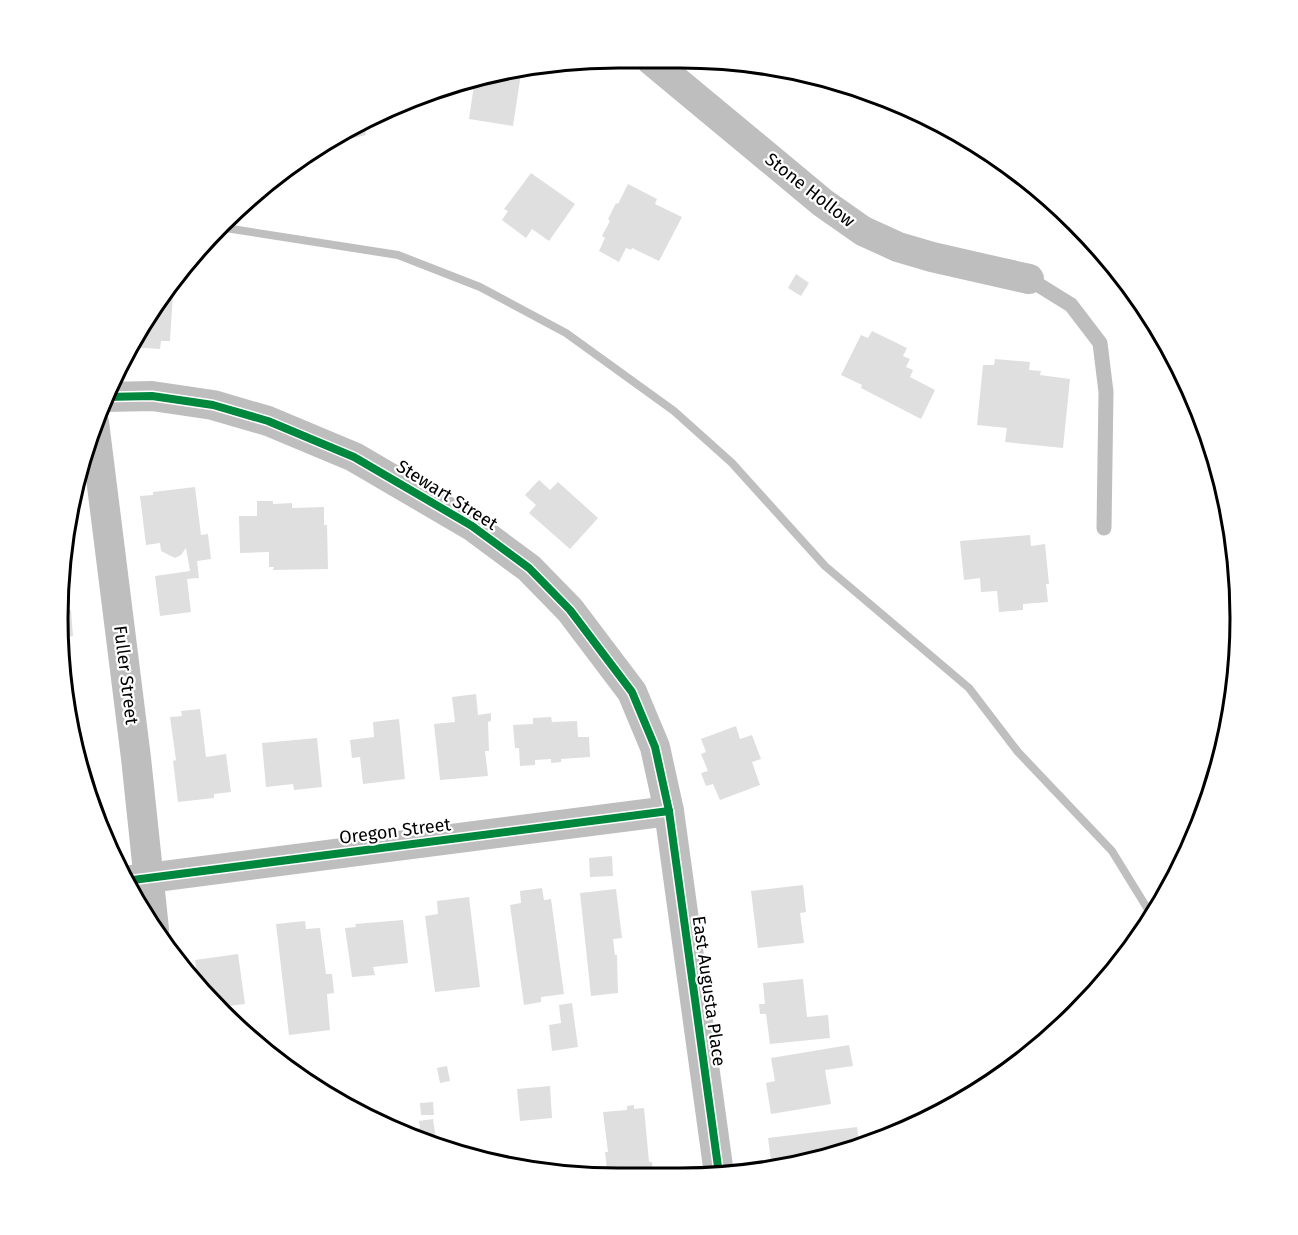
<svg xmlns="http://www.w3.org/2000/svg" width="1298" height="1235" font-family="'Fira Sans',sans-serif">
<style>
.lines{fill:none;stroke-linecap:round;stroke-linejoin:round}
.stream{stroke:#bfbfbf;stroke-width:8}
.building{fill:#dfdfdf}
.service{stroke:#bebebe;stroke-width:15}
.minor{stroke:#bebebe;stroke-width:30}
.cycleway-casing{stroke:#fff;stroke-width:11}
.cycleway{stroke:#00873e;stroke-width:8}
.labels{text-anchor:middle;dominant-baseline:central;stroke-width:4.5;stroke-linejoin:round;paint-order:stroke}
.street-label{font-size:18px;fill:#000;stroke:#fff}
.rim{fill:none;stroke:#000;stroke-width:3}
</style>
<rect width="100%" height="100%" fill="#fff"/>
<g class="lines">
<path class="stream" d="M219 227 398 255 480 287 566 333 674 411 732 463 825 566 969 688 1018 752 1112 851 1152 916"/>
</g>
<g class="building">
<path d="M522 67 513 126 469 119 475 78 508 68Z"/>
<path d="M369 119 370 122 364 124 366 135 341 141 340 136Z"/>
<path d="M531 173 575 204 549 241 532 229 526 238 502 220 508 211 504 209Z"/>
<path d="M628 184 657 199 655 204 682 217 659 261 632 248 631 250 626 248 619 262 599 251 605 238 602 236 610 221 608 219 616 203 618 204Z"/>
<path d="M796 274 809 283 801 296 788 288Z"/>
<path d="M164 292 173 293 170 341H161L160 349 128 347 132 337Z"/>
<path d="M872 331 907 348 903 356 910 359 906 367 913 370 910 377 935 390 921 419 861 388 862 385 841 375 861 335 868 338Z"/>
<path d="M995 359 1030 362 1029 370 1041 371 1040 375 1070 379 1063 448 1005 442 1007 428 977 425 983 365H994Z"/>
<path d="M539 480 550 490 558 482 598 518 570 549 529 513 536 505 525 495Z"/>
<path d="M195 487 201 535 208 534 211 559 197 561 199 578 187 579 191 612 160 616 155 576 190 571 186 548 181 555 175 558 161 551 160 543 146 545 140 496 153 495V492Z"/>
<path d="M257 501H273V504L292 503V508L324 507V525H327L328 569 273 570 274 567H269V552L240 553 239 516H257Z"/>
<path d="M1030 535 1031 546 1045 544 1049 584H1046L1048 602 1023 604V610L999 612 997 591 981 592 980 578 964 580 960 541Z"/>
<path d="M71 610 73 636 62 638V611Z"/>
<path d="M476 694 478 715 491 713V721L488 722 489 751H485L488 776 440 780 434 724 455 722 452 697Z"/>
<path d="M200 709 206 757 226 754 231 792 214 794V798L178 802 173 761 176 760 170 717 182 716 181 711Z"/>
<path d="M551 717 552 722 577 721 578 737H589L590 757 561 759V762L551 763V759L535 760V765L520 766 519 748H515L513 725 533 724V718Z"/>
<path d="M399 719 405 779 363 784 360 757 352 758 350 740 374 737 373 722Z"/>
<path d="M736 726 740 739 752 735 761 759 752 762 760 785 720 800 713 784 706 786 701 773 708 771 701 754 706 752 701 739Z"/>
<path d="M317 738 322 787 294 790 293 784 266 787 262 743Z"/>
<path d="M87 759 90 804 78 760Z"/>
<path d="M612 856 613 876 590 877 589 858Z"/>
<path d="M803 885 806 912 800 913 804 943 758 948 751 891Z"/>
<path d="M542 888 544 900 551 899 564 994 541 997V1002L524 1005 510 905 521 903 520 891Z"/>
<path d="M616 889 622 938 613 939 615 955H617L618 993 591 996 580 893Z"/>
<path d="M469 897 480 987 435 992 425 916 438 914 437 901Z"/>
<path d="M403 920 408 963 373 967 375 975 352 977 345 928 356 927 355 924Z"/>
<path d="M305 921 306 929 320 928 326 974H332L334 993 327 994 330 1030 289 1035 276 924Z"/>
<path d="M238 954 245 1004 219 1007 199 990 195 960Z"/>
<path d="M803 979 807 1017 828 1015 830 1038 770 1044 766 1014H760L759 1004H765L763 983Z"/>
<path d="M572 1003 578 1047 552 1051 549 1025 561 1023 559 1005Z"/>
<path d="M849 1045 853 1066 825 1070 831 1104 771 1114 766 1083 775 1081 771 1058Z"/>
<path d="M447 1066 450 1081 440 1083 437 1068Z"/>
<path d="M550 1086 552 1118 520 1121 517 1089Z"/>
<path d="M433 1102 434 1115H421L420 1103Z"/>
<path d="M634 1105V1109L644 1108 649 1162H652L653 1177H611L610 1169 607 1170 605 1152H608L603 1112 627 1110V1106Z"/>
<path d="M433 1119 437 1146 413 1138 412 1129 420 1128 419 1121Z"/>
<path d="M857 1127 859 1141 846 1143 847 1152 772 1169 768 1138Z"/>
</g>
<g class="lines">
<path class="service" d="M1029 279 1071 305 1100 343 1106 392 1104 528"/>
<g class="minor">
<path d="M652 61 823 203 863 231 898 247 932 257 1029 279"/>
<path d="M105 397 152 396 213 405 268 421 354 457 472 526 529 568 570 610 632 692 655 747 669 811 719 1174"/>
<path d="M94 422 136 758 154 929"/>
<path d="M125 881 669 811"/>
</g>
<g class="cycleway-casing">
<g id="cycleway">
<path d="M105 397 152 396 213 405 268 421 354 457 472 526 529 568 570 610 632 692 655 747 669 811 719 1174"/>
<path d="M125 881 669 811"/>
</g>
</g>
<use href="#cycleway" class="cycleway"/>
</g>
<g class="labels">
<g class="street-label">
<text transform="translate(810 190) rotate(38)">Stone Hollow</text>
<text transform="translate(447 495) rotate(32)">Stewart Street</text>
<text transform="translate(126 675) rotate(83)">Fuller Street</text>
<text transform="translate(395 831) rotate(-7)">Oregon Street</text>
<text transform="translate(709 991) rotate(82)">East Augusta Place</text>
</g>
</g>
<path d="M0 0H1298V1235H0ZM618 68H680A550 550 0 0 1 1230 618V618A550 550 0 0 1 680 1168H618A550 550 0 0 1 68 618V618A550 550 0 0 1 618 68Z" fill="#fff" fill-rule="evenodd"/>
<path class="rim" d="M618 68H680A550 550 0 0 1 1230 618V618A550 550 0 0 1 680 1168H618A550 550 0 0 1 68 618V618A550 550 0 0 1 618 68Z"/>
</svg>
